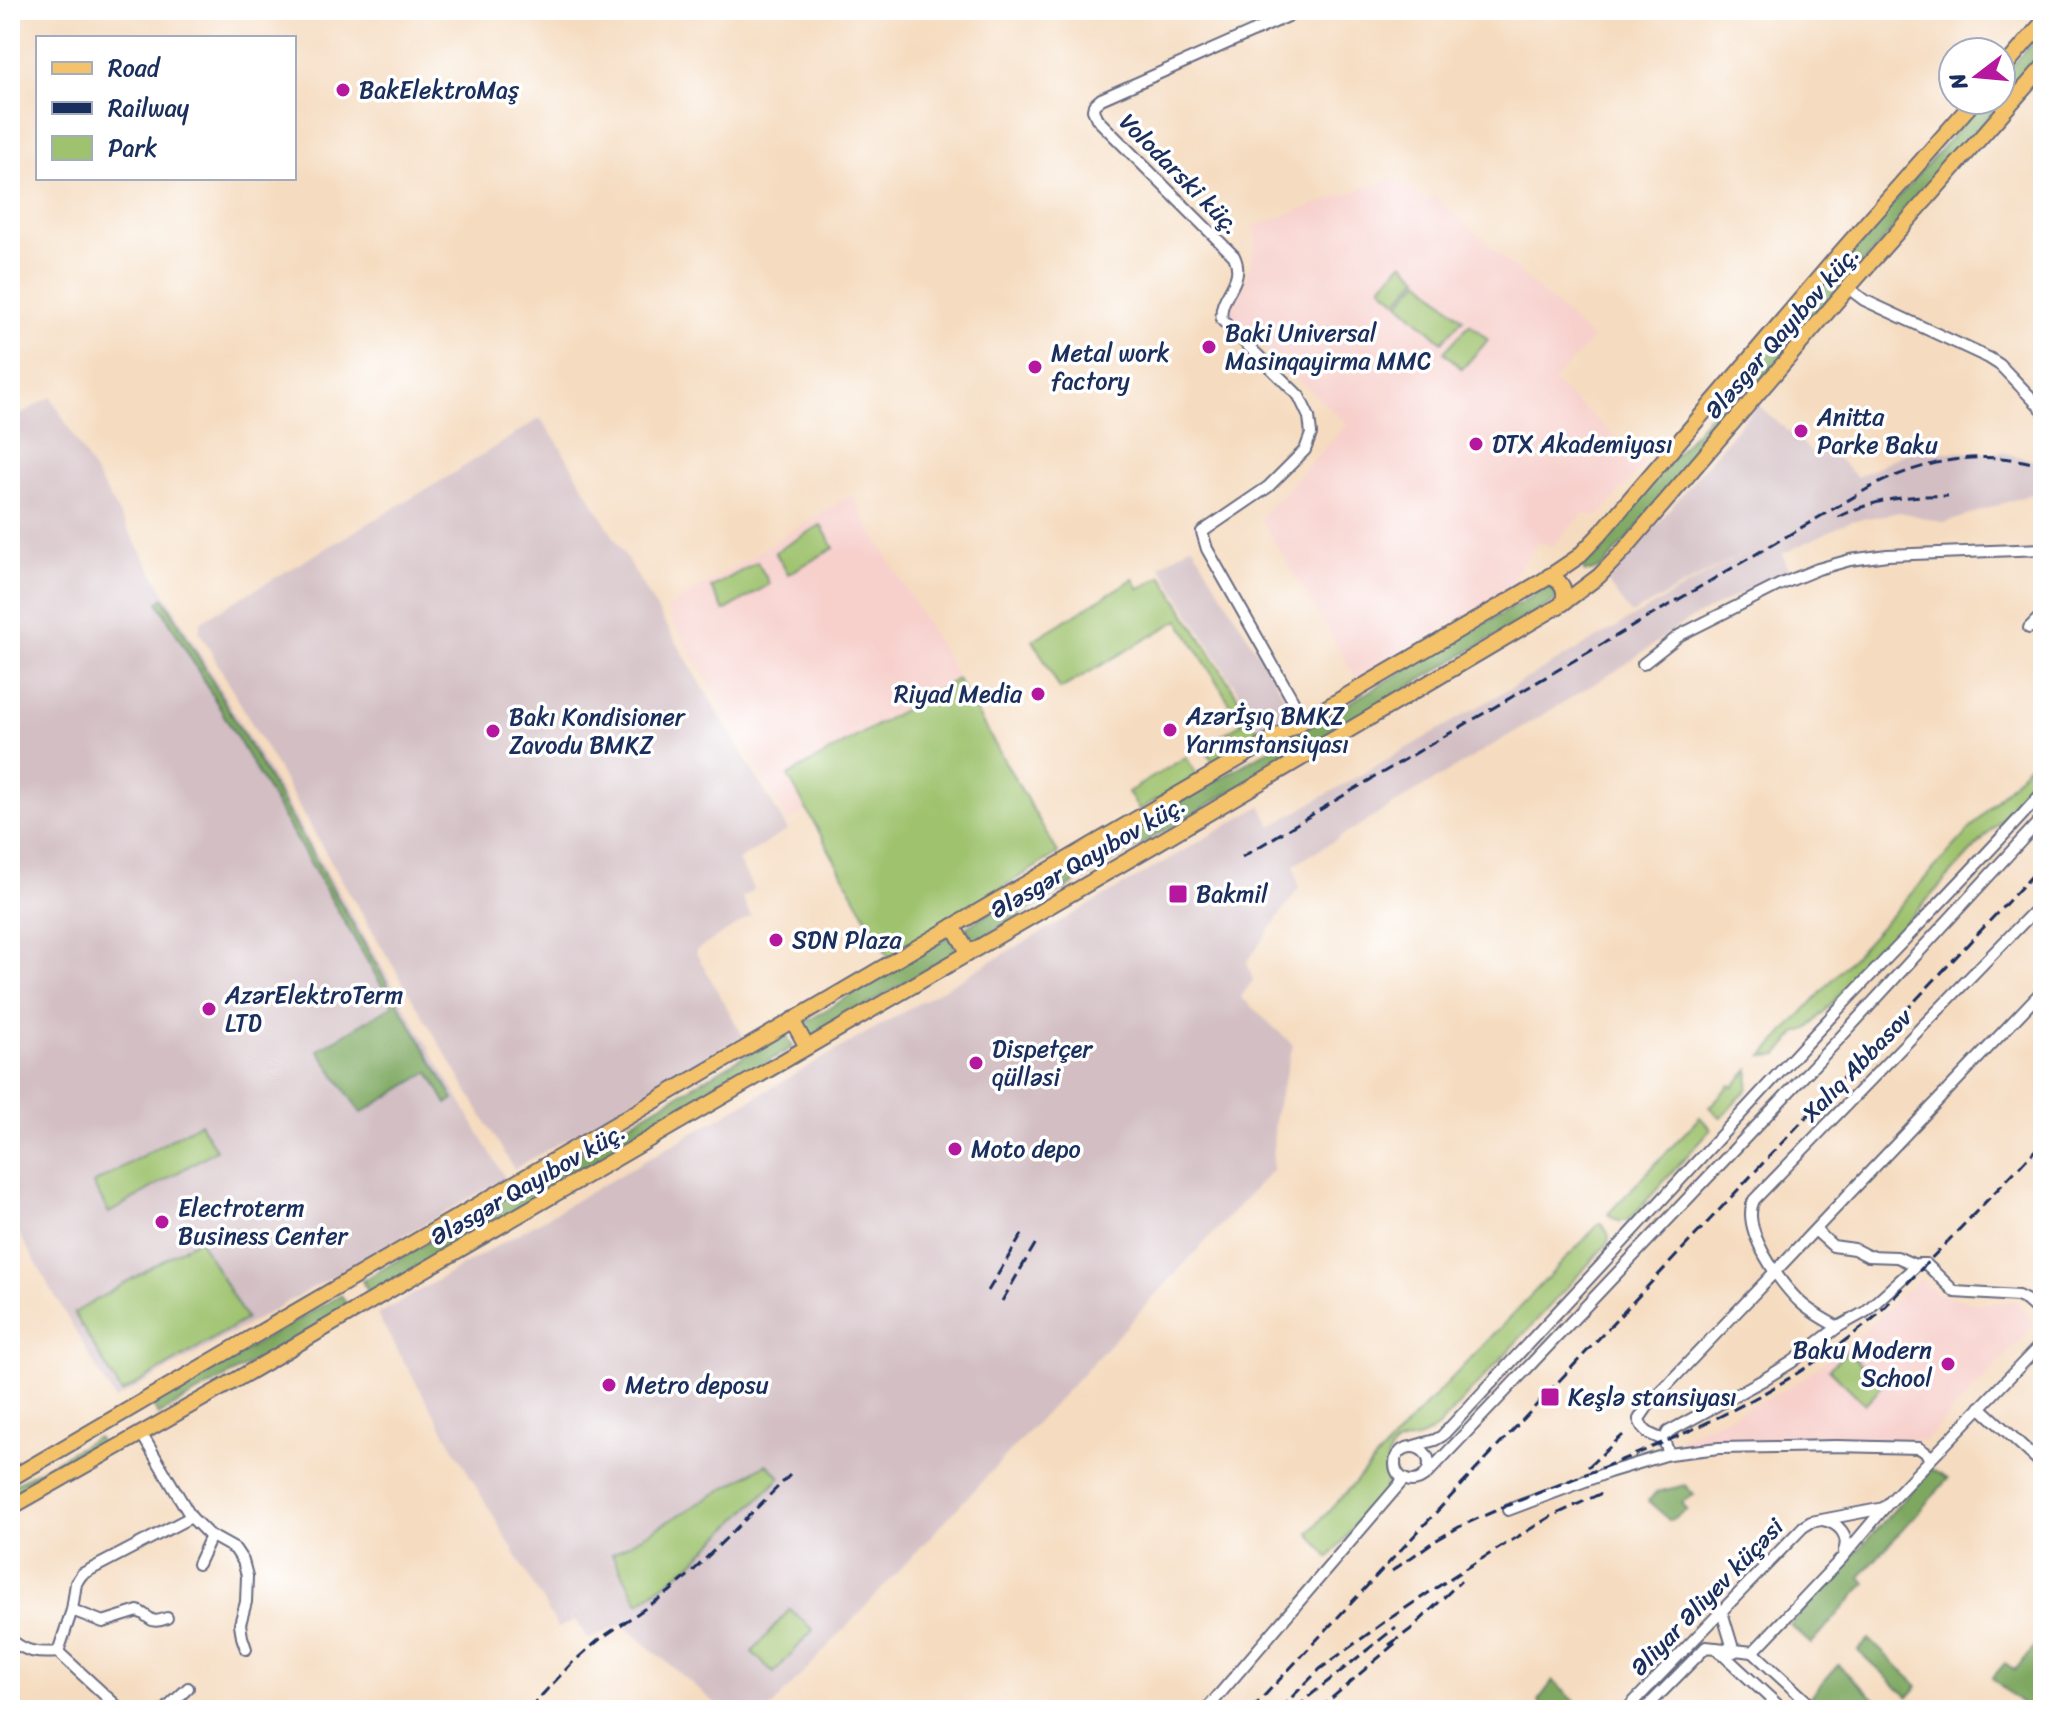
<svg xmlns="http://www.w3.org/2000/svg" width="2053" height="1720" font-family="Sriracha,sans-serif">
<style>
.built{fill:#f7d0cc}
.industrial{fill:#d2bec3}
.green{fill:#9ec26d;stroke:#5c7866;stroke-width:2}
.forest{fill:#7ea860;stroke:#4c6c5f;stroke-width:2}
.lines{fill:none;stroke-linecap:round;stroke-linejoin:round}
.minor-casing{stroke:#676b80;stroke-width:14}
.major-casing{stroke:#676b80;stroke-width:18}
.minor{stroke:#fff;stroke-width:10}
.major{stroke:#f4c26a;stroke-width:14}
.rail{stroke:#1b2f5e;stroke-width:3;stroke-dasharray:12 6;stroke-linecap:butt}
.poi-dot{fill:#b5179e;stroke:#fff;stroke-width:3}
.labels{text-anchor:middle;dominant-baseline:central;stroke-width:7;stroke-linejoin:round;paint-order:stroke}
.poi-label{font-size:24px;fill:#1b2f5e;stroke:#fff;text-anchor:start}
.street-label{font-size:24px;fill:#1b2f5e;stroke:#fff}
</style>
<rect width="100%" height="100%" fill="#fff"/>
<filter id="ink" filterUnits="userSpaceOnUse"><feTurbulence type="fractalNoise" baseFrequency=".0125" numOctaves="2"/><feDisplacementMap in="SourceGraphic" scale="16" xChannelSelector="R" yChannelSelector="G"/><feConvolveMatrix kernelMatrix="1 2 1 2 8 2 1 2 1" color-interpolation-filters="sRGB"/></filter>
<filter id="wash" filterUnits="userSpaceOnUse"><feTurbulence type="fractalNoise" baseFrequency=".006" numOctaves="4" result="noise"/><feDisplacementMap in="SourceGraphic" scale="32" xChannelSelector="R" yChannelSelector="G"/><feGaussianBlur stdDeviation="1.8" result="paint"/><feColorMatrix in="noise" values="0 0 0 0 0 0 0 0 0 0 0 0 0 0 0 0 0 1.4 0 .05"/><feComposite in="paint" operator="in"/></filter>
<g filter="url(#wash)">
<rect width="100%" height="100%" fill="#f5dbbf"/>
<g class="built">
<path d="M1393 178 1428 201 1434 196 1593 339 1553 381 1645 463 1599 516 1583 514 1552 546 1539 542 1514 574 1515 587 1356 678 1260 518 1347 424 1226 313 1245 283 1257 239 1254 226Z"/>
<path d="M851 495 957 676 786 776 805 811 788 822 666 609Z"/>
<path d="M1920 1278 1937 1294 1980 1304 2016 1301 2036 1323 1925 1441 1837 1437 1681 1444 1679 1439 1791 1387 1855 1339Z"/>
</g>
<g class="industrial">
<path d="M51 397 505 1178 115 1400 10 1218V420Z"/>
<path d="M1757 404 1815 455 1824 445 1857 477 1908 452H2002L2043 463V490L1945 523 1900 512 1851 521 1782 554 1789 569 1685 622 1622 667 1294 865 1299 888 1247 962 1253 980 1241 997 1293 1045 1275 1115 1272 1170 769 1710H723L622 1624 588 1640 576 1620 558 1628 377 1315 1261 806 1272 826 1753 548 1631 614 1608 583Z"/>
<path d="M540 418 558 443 788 830 738 860 754 890 742 898 751 916 695 951 743 1036 514 1169 321 845 199 631 201 621 446 478Z"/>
<path d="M1192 545 1295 714 1264 733 1160 566Z"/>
</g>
<g class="green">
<path d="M1403 262 1419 277 1397 301 1381 286Z"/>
<path d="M1420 280 1463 319 1442 342 1399 303Z"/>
<path d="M1470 324 1488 340 1462 369 1444 352Z"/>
<path d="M821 525 834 548 788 574 775 552Z"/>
<path d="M757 562 770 584 724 611 711 588Z"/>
<path d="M1162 576 1261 734 1214 764 1204 746 1242 723 1179 620 1060 689 1033 640 1133 579 1139 589Z"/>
<path d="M957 679 1058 853 889 958 788 776Z"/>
<path d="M2043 749V774L1808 1029 1796 1033 1778 1055 1763 1056Z"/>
<path d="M1186 757 1197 775 1139 810 1128 792Z"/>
<path d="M1749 1070 1748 1088 1721 1118 1709 1107 1730 1085 1733 1087Z"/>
<path d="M1700 1117 1711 1129 1632 1217C1621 1225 1617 1221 1608 1214Z"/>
<path d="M200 1123 216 1150 109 1213 93 1184Z"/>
<path d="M1600 1223C1606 1230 1612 1235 1607 1244L1437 1428C1431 1432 1426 1436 1420 1438 1406 1442 1392 1440 1388 1457 1385 1469 1391 1477 1385 1490L1329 1558 1309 1533 1408 1424Z"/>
<path d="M199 1239 246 1319 122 1393 74 1313Z"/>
<path d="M1847 1351 1882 1386 1865 1404 1829 1369Z"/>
<path d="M767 1464 781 1477 690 1565 639 1603 612 1554Z"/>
<path d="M790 1609 813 1630 774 1673 752 1652Z"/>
</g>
<g class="forest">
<path d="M2043 30V54L1614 554C1606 563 1599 573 1585 572L1582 566 1584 560 1983 100H2001V79Z"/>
<path d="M1549 586 1554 588 1557 594 1556 599 1550 604 975 942 966 927Z"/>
<path d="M164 598 454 1099 447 1104 429 1072 361 1113 318 1050 393 1005 158 602Z"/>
<path d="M949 936 957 951 812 1038 804 1023Z"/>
<path d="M785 1032 793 1047 370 1294 362 1281Z"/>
<path d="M341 1295 349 1308 158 1415 152 1404Z"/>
<path d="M97 1437 103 1447 10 1502V1487Z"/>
<path d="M1931 1469 1948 1479 1860 1577 1866 1583 1811 1644 1790 1625Z"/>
<path d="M1685 1485 1694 1495 1682 1502 1687 1510 1670 1520 1648 1501 1657 1492Z"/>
<path d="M1869 1639 1918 1686 1908 1697 1858 1651Z"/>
<path d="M2040 1641 2043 1644V1710H2029L1992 1678 2005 1663 2015 1670Z"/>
<path d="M1838 1665 1887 1710H1825L1811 1696Z"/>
<path d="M1553 1681 1584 1710H1546L1538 1701Z"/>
</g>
</g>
<g filter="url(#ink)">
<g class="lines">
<g class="minor-casing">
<g id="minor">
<path d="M1302 10 1101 99 1094 105 1093 110 1097 119 1234 256C1247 283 1217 295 1222 320L1299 396 1309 417 1311 434 1305 450 1268 487 1202 532 1207 549 1304 720"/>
<path d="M1848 288 1864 300 1989 358 2000 365 2043 410"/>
<path d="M2029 628 2043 614"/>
<path d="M1643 664 1680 635 1779 585 1818 569 1850 560 1887 555 2043 549"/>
<path d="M1815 1230 1833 1246 1854 1249 1868 1256 1897 1257 1915 1265"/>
<path d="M1838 1327C1825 1320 1812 1313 1801 1303 1780 1284 1740 1228 1754 1200L2043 902"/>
<path d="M1980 1407 2043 1465"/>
<path d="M1664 1440C1652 1435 1643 1433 1639 1419L1650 1403 2043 990"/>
<path d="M1414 1446 1435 1440 1442 1436C1558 1312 1674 1187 1789 1062 1872 971 1961 884 2043 792"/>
<circle cx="1412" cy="1464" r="17"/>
<path d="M1669 1454 1664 1440 1668 1432 1763 1380 1792 1362 1838 1327 1865 1312 1918 1264H1926L1955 1292 2018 1296 2026 1300 2043 1315"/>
<path d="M1425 1476 1838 1040 2043 817"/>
<path d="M1508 1510 1609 1472 1669 1454 1719 1448 1836 1446 1919 1448 1932 1457"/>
<path d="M191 1517 208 1534 235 1549 243 1561 247 1576 246 1602 240 1624 242 1637 246 1649"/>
<path d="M1823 1520C1839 1523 1850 1536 1844 1551"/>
<path d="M198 1564 211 1536"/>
<path d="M72 1610 103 1622 138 1611C152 1617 149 1625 167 1618"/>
<path d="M1722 1612 1734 1652"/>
<path d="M10 1639C25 1652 38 1654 58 1652L72 1610 76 1583 82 1574 191 1517 141 1433"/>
<path d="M1716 1648 1783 1710"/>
<path d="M58 1652 121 1710"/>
<path d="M1753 1652 1842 1558 1884 1508 2043 1342"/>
<path d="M1753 1652 1816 1710"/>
<path d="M165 1710 188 1688"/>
<path d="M1206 1710 1404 1479"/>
<path d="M1626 1710 1803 1527 1811 1522 1884 1508"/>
<path d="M1644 1710 1706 1647 1753 1652"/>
</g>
</g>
<g class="major-casing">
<g id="major">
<path d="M2001 71 2043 22"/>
<path d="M1549 576C1563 581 1567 591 1562 604"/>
<path d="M953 926 968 952"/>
<path d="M792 1020 807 1047"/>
<path d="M10 1479 1544 580 1578 557 1600 534 1840 253 1975 100"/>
<path d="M10 1508 239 1378 1151 847 1562 604 1599 576 1624 550 1848 288 2043 67"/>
</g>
</g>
<use href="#minor" class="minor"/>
<use href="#major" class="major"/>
<g class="rail">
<path d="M1838 517C1875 499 1907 495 1948 496"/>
<path d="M1242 857 1351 791 1869 488C1924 460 1983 448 2043 466"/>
<path d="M988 1291 1024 1231"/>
<path d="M1002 1301 1037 1241"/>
<path d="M1588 1467 1623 1435"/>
<path d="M1392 1571 1433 1542 1459 1527C1525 1496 1595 1472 1662 1443 1739 1410 1812 1370 1876 1316L2043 1142"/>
<path d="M1389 1645 1411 1629 1461 1581"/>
<path d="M10 1700 20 1710"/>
<path d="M528 1710 572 1663 600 1639 669 1592 690 1574 790 1475"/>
<path d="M1251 1710 2043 864"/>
<path d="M1279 1710 1320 1669 1383 1623 1460 1572 1550 1517 1602 1493"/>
<path d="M1296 1710 1307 1698 1396 1627"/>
<path d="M1318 1710 1399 1640"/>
</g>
</g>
</g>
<g class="poi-dot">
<circle cx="343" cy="90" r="8"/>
<circle cx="1209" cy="347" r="8"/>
<circle cx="1035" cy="367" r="8"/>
<circle cx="1801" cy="431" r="8"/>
<circle cx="1476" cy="444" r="8"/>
<circle cx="1038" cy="694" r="8"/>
<circle cx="1170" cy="730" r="8"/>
<circle cx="493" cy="731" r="8"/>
<rect x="1168" y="884" width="20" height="20" rx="4"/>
<circle cx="776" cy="940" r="8"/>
<circle cx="209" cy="1009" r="8"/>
<circle cx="976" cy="1063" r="8"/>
<circle cx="955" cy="1149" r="8"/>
<circle cx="162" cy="1222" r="8"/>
<circle cx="1948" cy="1364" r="8"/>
<circle cx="609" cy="1385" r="8"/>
<rect x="1540" y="1387" width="20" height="20" rx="4"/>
</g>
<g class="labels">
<g class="poi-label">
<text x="359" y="90">BakElektroMaş</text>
<text x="1225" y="333">Baki Universal<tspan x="1225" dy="28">Masinqayirma MMC</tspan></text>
<text x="1051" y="353">Metal work<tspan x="1051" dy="28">factory</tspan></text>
<text x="1817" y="417">Anitta<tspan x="1817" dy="28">Parke Baku</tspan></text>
<text x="1492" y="444">DTX Akademiyası</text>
<text x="1022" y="694" text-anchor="end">Riyad Media</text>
<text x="1186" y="716">Azərİşıq BMKZ<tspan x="1186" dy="28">Yarımstansiyası</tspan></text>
<text x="509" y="717">Bakı Kondisioner<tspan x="509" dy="28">Zavodu BMKZ</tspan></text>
<text x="1196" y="894">Bakmil</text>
<text x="792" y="940">SDN Plaza</text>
<text x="225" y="995">AzərElektroTerm<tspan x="225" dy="28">LTD</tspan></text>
<text x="992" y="1049">Dispetçer<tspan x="992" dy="28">qülləsi</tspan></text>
<text x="971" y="1149">Moto depo</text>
<text x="178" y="1208">Electroterm<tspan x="178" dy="28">Business Center</tspan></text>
<text x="1932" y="1350" text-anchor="end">Baku Modern<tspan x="1932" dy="28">School</tspan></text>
<text x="625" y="1385">Metro deposu</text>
<text x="1568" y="1397">Keşlə stansiyası</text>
</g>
<g class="street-label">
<text transform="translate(1180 174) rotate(45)">Volodarski küç.</text>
<text transform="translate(1782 332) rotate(-49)">Ələsgər Qayıbov küç.</text>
<text transform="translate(1088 857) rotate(-30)">Ələsgər Qayıbov küç.</text>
<text transform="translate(1857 1065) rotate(-46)">Xalıq Abbasov</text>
<text transform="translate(528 1184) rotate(-30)">Ələsgər Qayıbov küç.</text>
<text transform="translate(1707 1597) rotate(-46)">Əliyar Əliyev küçəsi</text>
</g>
</g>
<rect width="2053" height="1720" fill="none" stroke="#fff" stroke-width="40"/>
<rect x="36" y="36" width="260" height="144" fill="#ffffff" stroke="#a4acbf" stroke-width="2"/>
<rect x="52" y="62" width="40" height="12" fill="#f4c26a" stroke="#a4acbf" stroke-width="2"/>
<text x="108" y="76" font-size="24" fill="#1b2f5e">Road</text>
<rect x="52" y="102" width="40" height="12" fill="#1b2f5e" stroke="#a4acbf" stroke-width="2"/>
<text x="108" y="116" font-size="24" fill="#1b2f5e">Railway</text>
<rect x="52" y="136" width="40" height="24" fill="#9ec26d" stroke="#a4acbf" stroke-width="2"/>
<text x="108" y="156" font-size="24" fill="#1b2f5e">Park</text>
<g transform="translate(1977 76) rotate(254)"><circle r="38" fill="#ffffff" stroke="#a4acbf" stroke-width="2"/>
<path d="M0-6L14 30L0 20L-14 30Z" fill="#b5179e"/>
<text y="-12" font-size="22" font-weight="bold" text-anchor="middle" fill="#1b2f5e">N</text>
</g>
</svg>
